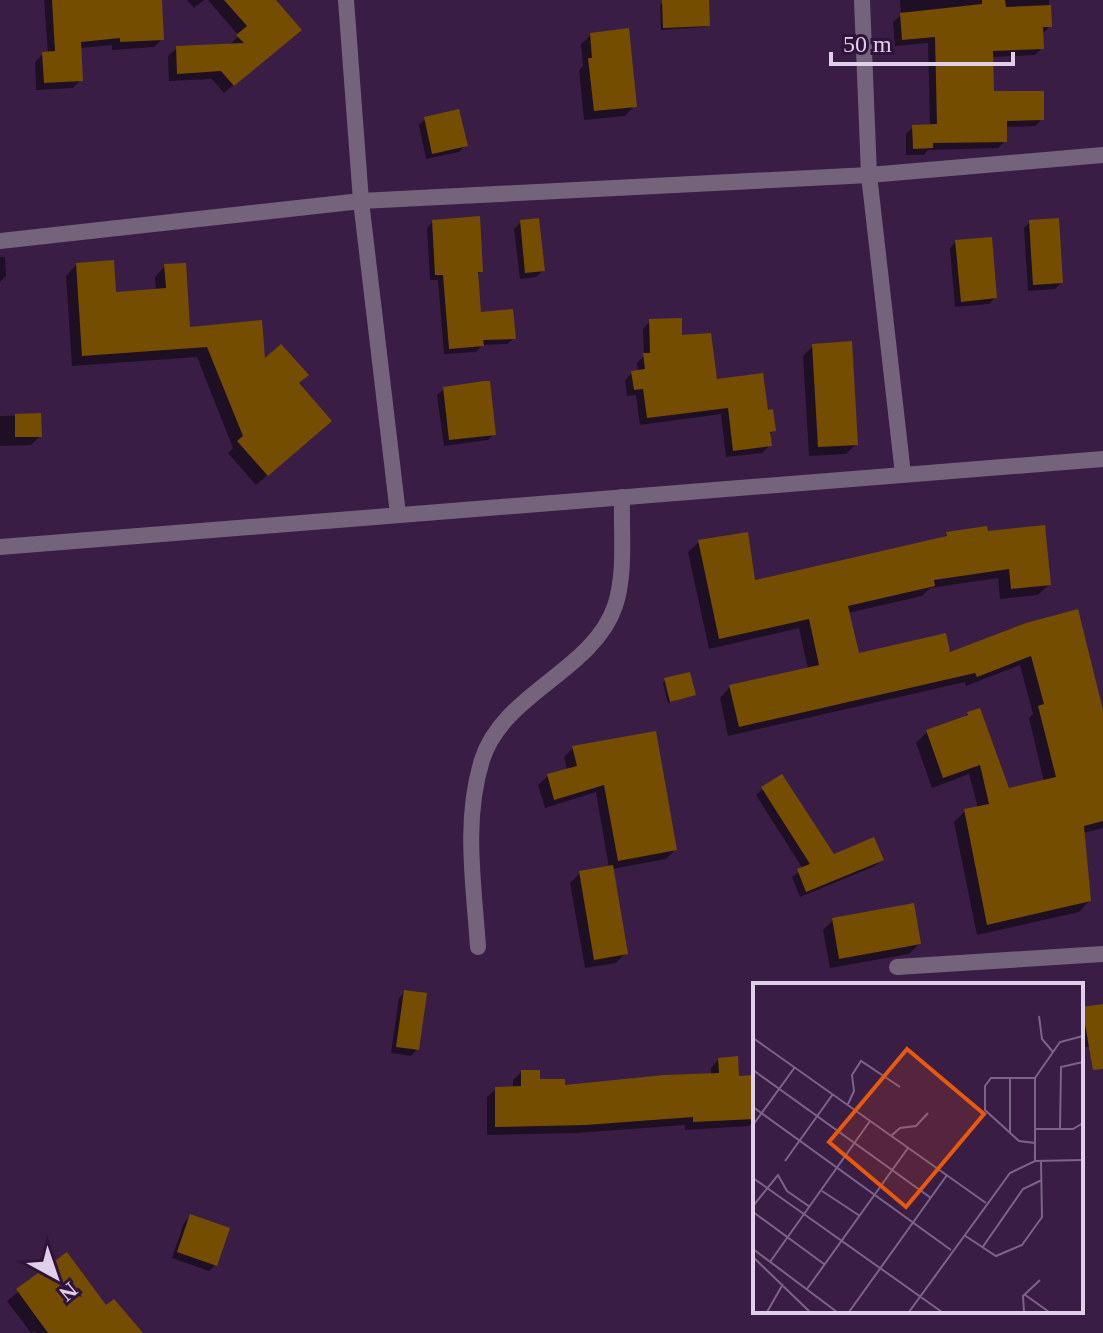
<svg xmlns="http://www.w3.org/2000/svg" width="1103" height="1333" font-family="'Times New Roman',serif">
<style>
.shadow{fill:#0007}
.building{fill:#744d00}
.lines{fill:none;stroke-linecap:round;stroke-linejoin:round}
.minor{stroke:#74637b;stroke-width:16}
.inset-road{fill:none;stroke:#7c6486;stroke-width:2}
.view{fill:#e8590c;fill-opacity:0.15;stroke:#e8590c;stroke-width:4}
.inset-edge{fill:none;stroke:#e0cfe8;stroke-width:4}
</style>
<rect width="100%" height="100%" fill="#3a1d45"/>
<g class="shadow">
<path d="M44 0H160L162 39 154 47 112 50V45L80 48 81 80 73 88 36 90 35 62 43 54H48Z"/>
<path d="M187 0H204L194 8Z"/>
<path d="M208 0H276L300 30 224 93 212 79 169 81 168 56 177 48 229 45 239 36Z"/>
<path d="M900 0H1049L1050 26 1043 33 1042 48 1035 55 992 57V94L1042 119 1035 126 1005 127V141L998 148 928 150 924 155H906V134L913 127 930 126 928 43 895 46 893 22 901 15Z"/>
<path d="M663 2 708 25 705 27 661 30 660 5Z"/>
<path d="M591 35 634 106 625 116 584 120 579 70 583 66 581 44Z"/>
<path d="M425 119 465 145 459 152 426 159 419 125Z"/>
<path d="M433 221 481 271 476 276 479 314 514 338 507 344 482 345 476 352 444 354 438 280H430L427 228Z"/>
<path d="M521 222 543 271 536 277 520 279 514 229Z"/>
<path d="M1030 222 1061 283 1055 289 1028 291 1024 228Z"/>
<path d="M956 242 995 298 989 304 955 307 950 248Z"/>
<path d="M0 257H5L6 276 0 282Z"/>
<path d="M76 265 114 294 156 291 155 277 165 266 188 329 264 362 297 384 318 431 256 485 228 453 233 448 197 357 72 366 66 276Z"/>
<path d="M650 321 680 338 715 381 766 412 774 430 769 435 770 445 762 453 726 457 721 414 640 425 636 395 627 396 625 380 632 373 638 372 637 363 644 356 643 329Z"/>
<path d="M813 346 856 444 846 454 809 456 803 356Z"/>
<path d="M444 389 494 434 488 440 444 446 437 395Z"/>
<path d="M39 415 40 436 31 445 0 446V416Z"/>
<path d="M986 533 1049 585 1038 595 1000 599 998 578 930 588 922 596 848 613 857 655H949L1026 625 1103 719V828L1083 833 1089 901 1079 912 977 935 954 822 965 811 978 808 969 774 932 788 916 743 927 732 962 719 968 714 1007 791 1044 782 1029 718 1033 714 1020 665 966 686 965 682 728 736 720 698 730 687 808 669 799 628 709 649 688 552 699 542 753 582 942 539 947 534Z"/>
<path d="M665 680 694 694 668 703 663 683Z"/>
<path d="M573 748 675 850 666 859 612 869 626 953 616 963 585 968 570 883 580 873 609 868 596 792 545 808 538 785 548 776 567 770 564 757Z"/>
<path d="M762 789 833 856 881 860 875 866 800 897 792 877 803 869 756 795Z"/>
<path d="M833 920 919 944 909 954 830 968 823 930Z"/>
<path d="M405 992 417 1049 411 1056 391 1053 399 998Z"/>
<path d="M1103 1006V1044L1081 1048V1011Z"/>
<path d="M719 1059 737 1078 755 1077V1120L749 1126 685 1130V1125L576 1133 487 1135V1097L496 1089 513 1088V1080L521 1072 538 1081 563 1087 711 1076V1068Z"/>
<path d="M190 1216 215 1265 209 1271 172 1258 184 1223Z"/>
<path d="M66 1254 106 1308 140 1333H36L35 1331 31 1333 7 1301Z"/>
</g>
<g class="building">
<path d="M52 0H162L164 40 120 42V38L81 42 83 81 44 83 42 52 55 51Z"/>
<path d="M224 0H276L302 30 234 86 221 71 177 74 176 46 244 43 236 35 247 26Z"/>
<path d="M662 0H709L710 26 663 28Z"/>
<path d="M982 0H1005L1006 7 1051 5 1052 27H1043L1044 49 993 51 994 91H1044V120L1007 121V142L933 143V148L913 149 912 125 937 124 935 37 902 40 900 13 982 4Z"/>
<path d="M629 28 637 107 594 111 588 58H592L590 33Z"/>
<path d="M459 109 468 146 432 154 424 117Z"/>
<path d="M480 216 483 272H478L481 312 513 309 516 339 483 340 484 346 449 349 443 275H435L432 220Z"/>
<path d="M539 218 545 271 525 273 520 220Z"/>
<path d="M1059 218 1063 283 1033 285 1029 220Z"/>
<path d="M992 237 997 298 961 302 955 240Z"/>
<path d="M114 260 116 292 166 288 164 264 186 263 190 327 262 320 265 358 281 344 309 375 299 383 332 421 268 476 237 441 243 436 207 347 82 356 76 263Z"/>
<path d="M682 318V335L711 333 717 379 763 373 768 410 773 409 776 431 770 432 772 446 733 451 728 408 647 418 643 389 634 390 631 371 645 369 643 353H650L649 319Z"/>
<path d="M852 341 858 445 818 447 812 344Z"/>
<path d="M484 381H490L496 435 449 440 443 387Z"/>
<path d="M41 413 42 437H15V414Z"/>
<path d="M1045 525 1051 585 1011 589 1009 569 934 580 935 586 848 606 859 653 946 633 950 652 1026 623 1078 609 1103 710V821L1084 826 1091 901 987 925 964 809 989 804 980 765 943 778 926 730 968 715 967 712 980 708 1009 788 1056 777 1038 706 1044 704 1031 656 977 677 975 673 739 727 729 685 819 665 809 619 719 639 698 540 748 532 755 580 947 536 946 532 987 526 988 531Z"/>
<path d="M690 672 696 695 670 702 664 678Z"/>
<path d="M656 731 677 850 618 861 604 785 554 800 547 774 577 766 572 746Z"/>
<path d="M782 774 834 854 874 837 884 860 806 892 797 869 810 864 761 787Z"/>
<path d="M613 865 628 954 594 960 579 871Z"/>
<path d="M914 903 921 944 839 959 832 918Z"/>
<path d="M404 990 427 993 419 1050 396 1047Z"/>
<path d="M1103 1004V1069L1093 1070 1082 1007Z"/>
<path d="M738 1056 739 1076 755 1075V1119L693 1122V1117L586 1125 495 1127V1087L521 1086V1070H540V1079H565V1085L664 1075 719 1073 718 1058Z"/>
<path d="M190 1214 230 1228 217 1266 177 1252Z"/>
<path d="M67 1252 106 1305 114 1299 143 1333H48L16 1289Z"/>
</g>
<g class="lines">
<g class="minor">
<path d="M346 0 361 201 398 514"/>
<path d="M862 0 869 175 903 474"/>
<path d="M0 241 361 201 869 175 1103 155"/>
<path d="M0 547 1103 459"/>
<path d="M478 947C474 885 463 821 482 760 503 693 593 671 615 606 626 573 621 532 622 497"/>
<path d="M897 967 1103 954"/>
</g>
</g>
<g transform="translate(753 983)">
<rect width="330" height="330" fill="#3a1d45"/>
<path class="inset-road" d="M286 33 289 56 300 69M330 53V13M0 55 233 220M0 87 178 215M257 95V150M282 95H238L232 103V127L266 158 282 160M95 121 101 108 99 92 108 78 147 104M0 124 198 267M0 142 42 84M282 146H320L330 140M307 146 308 84 330 79M138 153 147 145 163 143 175 130M32 178 80 111M282 178V95L307 59 330 53M0 195 189 329M69 208 107 233M0 223 25 192 34 208 57 224M0 229 71 281M211 252 243 273 269 262 289 234 288 178M229 265 270 206 289 197M0 266 84 329M0 274 57 329M17 279 117 138M54 306 155 165M271 311 296 329M14 329 30 301M96 329 194 192M156 329 257 190 282 178 330 177M271 329 270 313 287 297"/>
<path class="view" d="M154 66 231 131 153 224 76 159Z"/>
<rect width="330" height="330" class="inset-edge"/>
</g>
<g transform="translate(56 1277) rotate(140)" stroke="#2f133a" stroke-width="6" paint-order="stroke">
<path d="M0-6L14 30L0 20L-14 30Z" fill="#e0cfe8"/>
<text y="-12" font-size="22" font-weight="bold" text-anchor="middle" fill="#e0cfe8">N</text>
</g>
<path d="M831 52v12h182v-12" fill="none" stroke="#e0cfe8" stroke-width="4"/>
<text x="843" y="52" font-size="24" fill="#e0cfe8" stroke="#2f133a" stroke-width="6" paint-order="stroke">50 m</text>
</svg>
